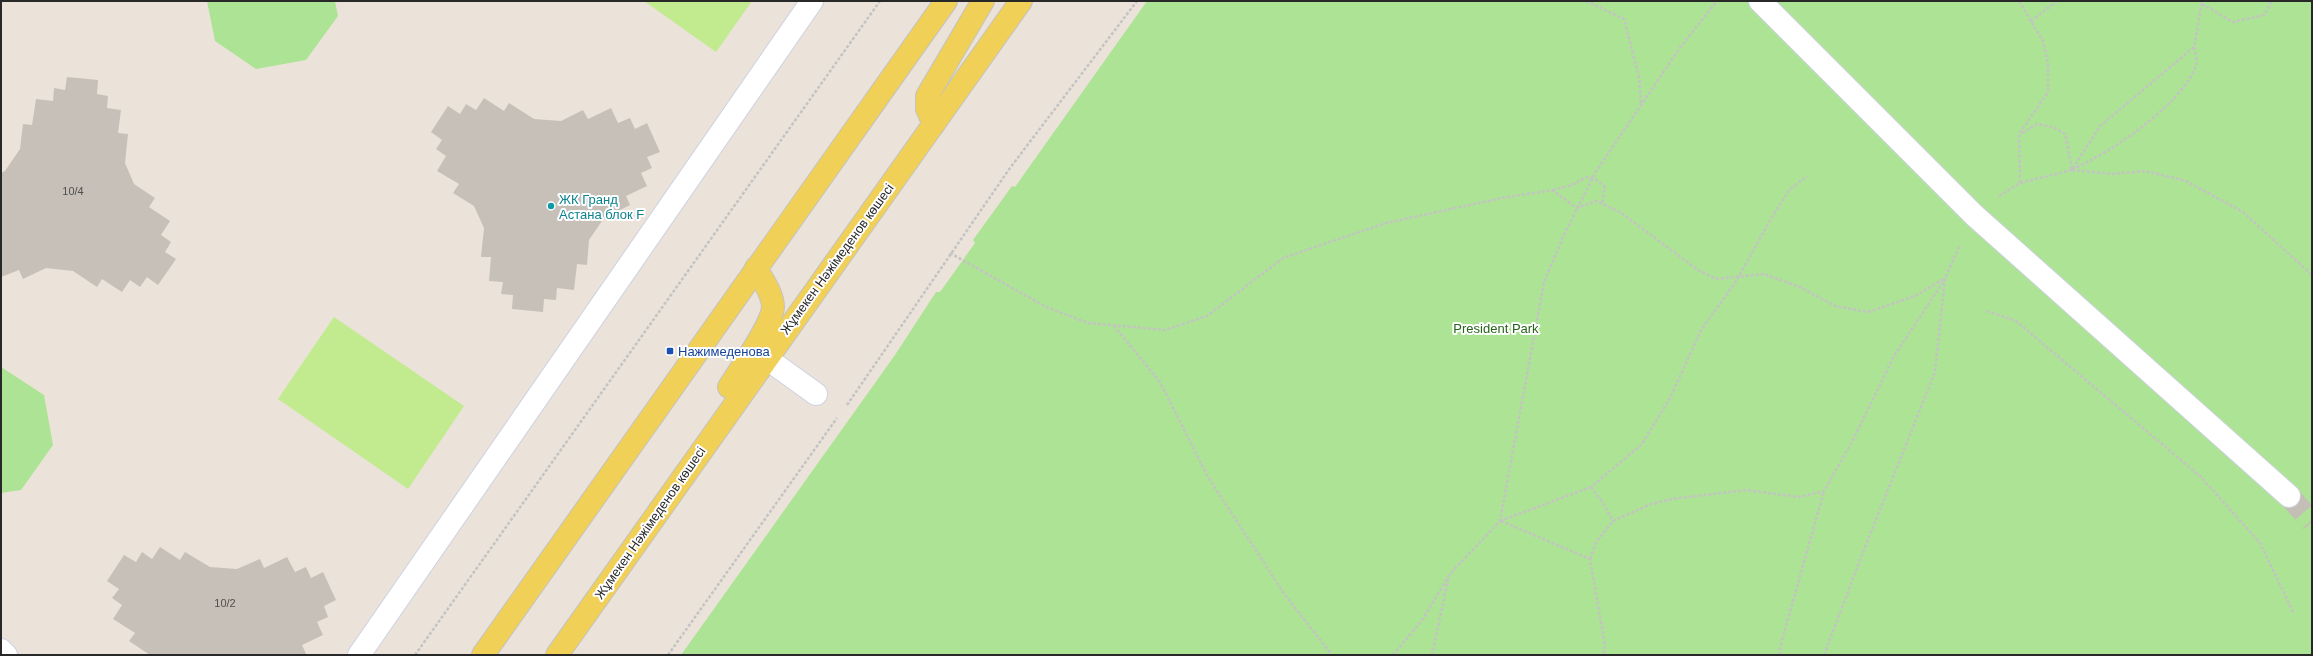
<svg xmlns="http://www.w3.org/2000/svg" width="2313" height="656" font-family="Arial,sans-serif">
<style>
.green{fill:#ade394}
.pitch{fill:#c2ea8f}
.building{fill:#c6c0b9}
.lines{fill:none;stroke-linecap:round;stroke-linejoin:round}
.minor-tunnel{stroke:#c4beb6;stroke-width:22;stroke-dasharray:22 11;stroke-linecap:butt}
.minor-casing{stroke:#ced1e1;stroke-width:24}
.major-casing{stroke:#c3c3c3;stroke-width:24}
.path{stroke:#c3c3c3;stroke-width:2.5;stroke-dasharray:3 2;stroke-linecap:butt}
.minor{stroke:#fff;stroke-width:22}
.major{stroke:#f1d057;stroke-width:22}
.culture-dot{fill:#0f9aa8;stroke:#fff;stroke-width:1.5}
.transit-dot{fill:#1a4fb4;stroke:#fff;stroke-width:1.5}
.labels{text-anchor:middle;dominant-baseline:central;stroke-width:4;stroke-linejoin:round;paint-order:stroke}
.number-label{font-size:11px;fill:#504e4c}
.culture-label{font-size:13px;fill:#0d838f;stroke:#fff;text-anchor:start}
.street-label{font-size:13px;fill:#282828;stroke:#fff}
.park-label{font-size:13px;fill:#276418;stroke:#fff}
.transit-label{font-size:13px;fill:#164399;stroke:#fff;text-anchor:start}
</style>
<rect width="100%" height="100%" fill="#ebe3d9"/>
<g class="green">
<path d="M207 1H335L338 16 306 60 256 69 215 41Z"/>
<path d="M1147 1H2312V655H681L895 355 936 292H940L975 243 973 240 1012 186 1015 187Z"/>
<path d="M1 367 44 395 53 445 21 490 1 493Z"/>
</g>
<g class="pitch">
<path d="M644 1H752L716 52Z"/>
<path d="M334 317 464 406 408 489 278 399Z"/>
</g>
<g class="building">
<path d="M67 77 98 80 97 94 108 96 107 108 121 110 118 133 128 134 125 163 134 184 155 198 149 207 170 221 161 235 171 242 165 252 176 259 158 285 147 277 140 287 130 280 122 292 102 279 97 287 73 271 46 268 23 279 19 270 1 277V173L5 171 20 149 23 124 32 125 36 99 53 101 54 88 65 90Z"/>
<path d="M484 98 504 111 509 103 534 119 561 121 583 110 588 119 611 108 618 123 630 118 635 129 647 123 660 152 647 157 652 168 641 173 647 186 626 196 630 205 604 218 589 240 587 265 577 264 574 290 557 288 556 300 544 299 543 312 512 309 513 295 501 294 503 282 489 281 491 257H481L484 228 474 206 453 193 459 184 437 171 446 156 436 149 442 140 431 132 448 106 460 114 466 104 476 110Z"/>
<path d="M160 547 180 560 185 552 210 567 237 569 260 559 264 568 287 557 295 572 306 567 311 578 323 572 336 600 324 606 328 617 317 622 323 635 302 645 306 654 303 655H150L129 641 135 633 113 619 122 605 112 598 119 589 107 581 124 555 136 562 142 552 152 559Z"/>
</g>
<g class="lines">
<path class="minor-tunnel" d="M2289 496 2312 522"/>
<g class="minor-casing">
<g id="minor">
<path d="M1760 1 1974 215 2289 496"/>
<path d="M766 358 816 394"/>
<path d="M1 650 6 655"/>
<path d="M359 655 812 1"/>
</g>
</g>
<g class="major-casing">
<g id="major">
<path d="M934 124 927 109V96L983 1"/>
<path d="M729 387C739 371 772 325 773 307 773 294 762 279 756 268"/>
<path d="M483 655 946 1"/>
<path d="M557 655 1021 1"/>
</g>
</g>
<g class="path">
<path d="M1586 1 1624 19 1639 77 1641 105"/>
<path d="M2019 1 2043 41 2048 63V92L2019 134 2020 183"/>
<path d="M2202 4 2233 22 2264 15 2272 1"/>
<path d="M2031 21 2057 1"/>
<path d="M2022 133 2037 124 2053 127 2065 134 2072 170"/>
<path d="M2072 169C2108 155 2184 103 2196 65 2198 60 2195 52 2194 47"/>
<path d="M2072 170 2112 174 2145 171 2186 181 2243 212 2312 275"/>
<path d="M1553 190C1559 188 1566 187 1572 185 1589 176 1588 173 1605 187L1602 204"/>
<path d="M1999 196 2020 183 2072 170 2100 126 2194 47 2202 1"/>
<path d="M950 253 1046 307 1088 323 1165 330 1207 316 1283 258 1386 223 1502 198 1552 190 1577 208 1596 201 1620 212 1698 270 1716 279 1764 274 1800 287 1835 306 1868 312 1915 296 1945 278"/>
<path d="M1987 311 2016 321 2201 477 2260 543 2294 614"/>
<path d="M1114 326 1160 382 1208 477 1285 595 1332 655"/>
<path d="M847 405 1010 168 1137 1"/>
<path d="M1591 487 1603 503 1613 521"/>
<path d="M1500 521 1591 487 1642 444 1670 398 1701 330 1735 283 1772 217 1790 189 1807 176"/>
<path d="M1501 521 1590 559 1605 646 1603 655"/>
<path d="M1590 559 1596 542 1613 521 1651 504 1672 499 1746 490 1799 497 1824 491 1853 440 1894 356 1945 279"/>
<path d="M415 655 880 1"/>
<path d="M668 655 837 418"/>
<path d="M1393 655 1423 619 1448 577"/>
<path d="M1432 655 1449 575 1500 521 1544 282 1563 237 1595 173 1679 49 1717 1"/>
<path d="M1779 655 1782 640 1824 491"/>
<path d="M1824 655 1867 542 1935 372 1945 278 1960 245"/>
</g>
<use href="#minor" class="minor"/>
<use href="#major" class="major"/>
</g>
<circle class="culture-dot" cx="551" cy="206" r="4"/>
<rect class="transit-dot" x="666" y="347" width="8" height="8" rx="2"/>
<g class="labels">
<g class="number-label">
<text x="73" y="191">10/4</text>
<text x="225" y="603">10/2</text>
</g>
<g class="culture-label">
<text x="559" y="199">ЖК Гранд<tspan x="559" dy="15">Астана блок F</tspan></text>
</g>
<g class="street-label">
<text transform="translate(837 259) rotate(-54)">Жұмекен Нәжімеденов көшесі</text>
<text transform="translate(650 523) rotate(-55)">Жұмекен Нәжімеденов көшесі</text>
</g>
<g class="park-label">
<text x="1496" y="328">President Park</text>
</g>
<g class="transit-label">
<text x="678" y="351">Нажимеденова</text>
</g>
</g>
<rect width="2313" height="656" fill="none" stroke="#282828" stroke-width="4"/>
</svg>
